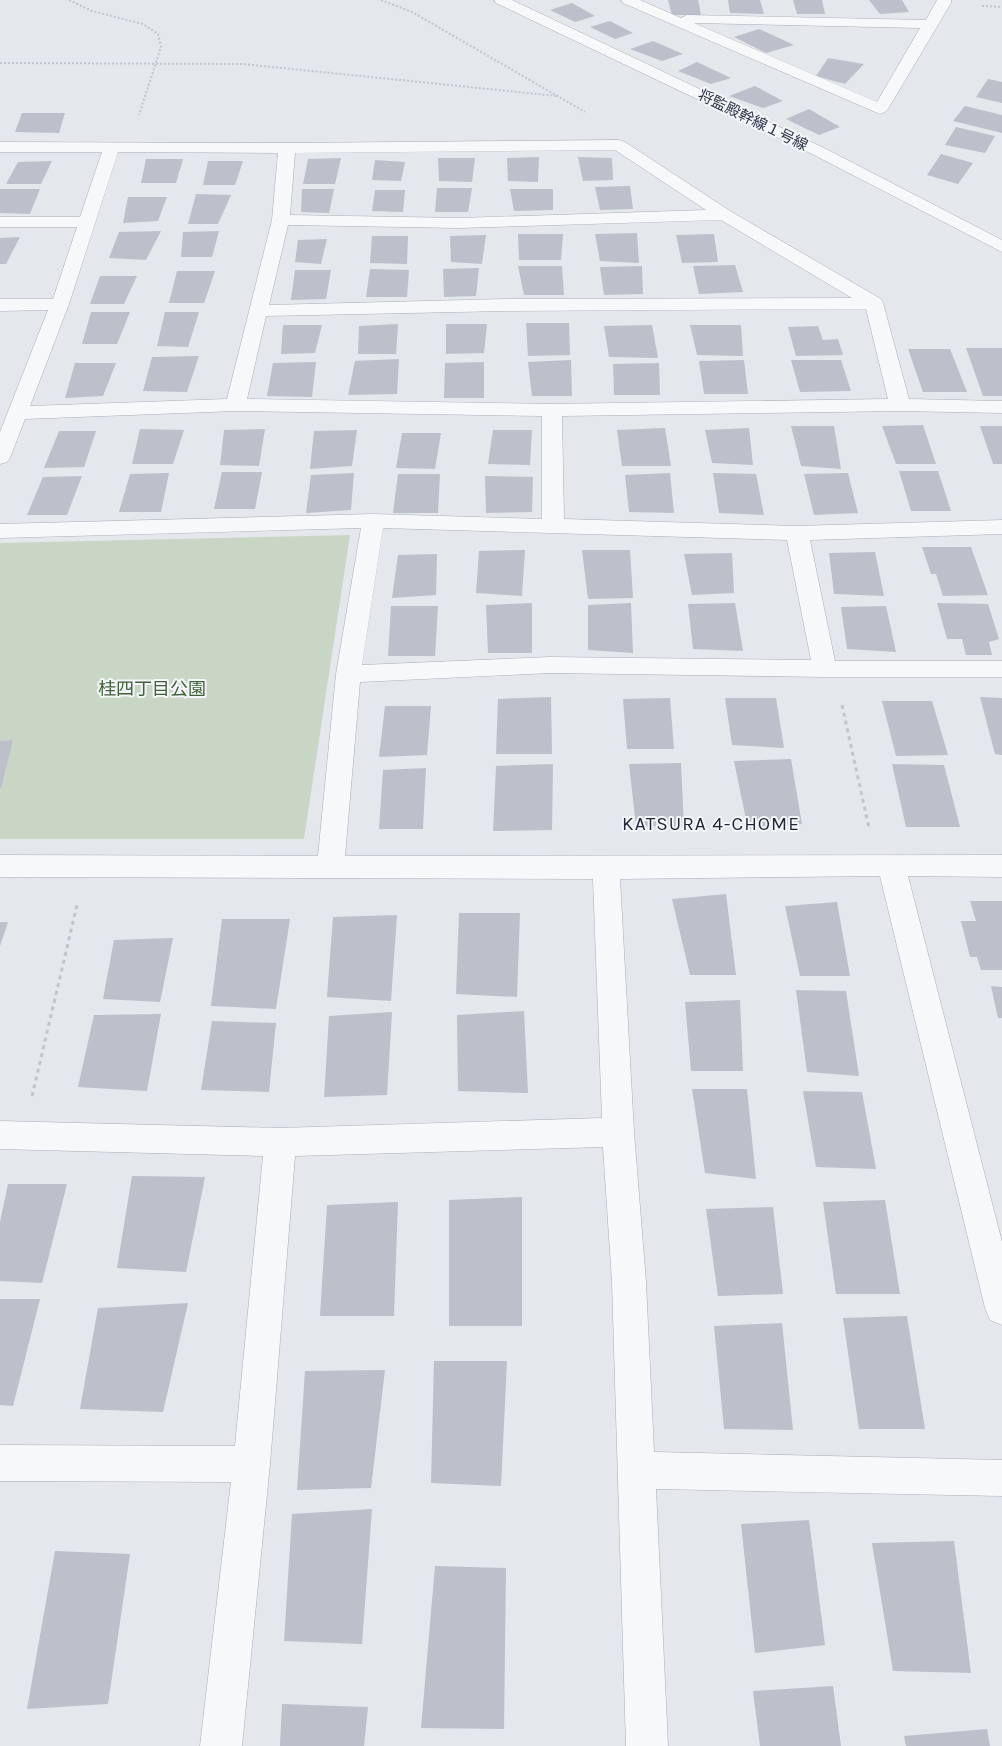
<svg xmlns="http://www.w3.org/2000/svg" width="1002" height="1746" font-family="Karla,'Noto Sans JP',sans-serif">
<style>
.green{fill:#c9d6c5}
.building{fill:#bbc0ca}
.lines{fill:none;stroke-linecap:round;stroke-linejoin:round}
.minor-casing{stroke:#a9aeb7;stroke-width:1}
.path-far1{stroke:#c2c5cb;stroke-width:2;stroke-dasharray:2 2;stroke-linecap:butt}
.path{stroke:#c2c5cb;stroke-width:3;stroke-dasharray:4 4;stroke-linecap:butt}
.minor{fill:#f7f8fa;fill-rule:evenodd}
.labels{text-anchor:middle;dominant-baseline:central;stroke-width:4;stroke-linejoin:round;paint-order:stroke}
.far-street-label{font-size:15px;fill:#2b3445;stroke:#f4f6f9}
.park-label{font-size:18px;fill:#3f6138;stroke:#f4f6f9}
.neighbourhood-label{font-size:19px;letter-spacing:1px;fill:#1d2536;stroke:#f4f6f9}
</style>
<rect width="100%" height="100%" fill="#e4e7ec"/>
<path class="green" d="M350 535 304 839H0V543Z"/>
<g class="building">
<path d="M668 0H698L701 15H672Z"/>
<path d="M728 0H760L764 14 730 13Z"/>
<path d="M793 0H822L825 14H797Z"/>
<path d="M869 0H902L909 12 880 14Z"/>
<path d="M572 3 595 16 575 22 550 10Z"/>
<path d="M610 21 633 33 615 39 590 27Z"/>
<path d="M759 29 794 45 766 53 734 37Z"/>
<path d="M653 41 683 54 662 61 630 49Z"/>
<path d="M828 58 864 64 845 84 816 76Z"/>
<path d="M697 62 731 78 711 84 678 71Z"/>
<path d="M988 79 1002 82V103L976 97Z"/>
<path d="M755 86 783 101 763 108 729 96Z"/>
<path d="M965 106 1002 115V133L953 121Z"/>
<path d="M809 109 840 127 819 135 786 119Z"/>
<path d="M22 113H65L59 133 15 132Z"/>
<path d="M956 127 995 136 985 153 945 145Z"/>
<path d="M941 154 973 163 958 184 927 175Z"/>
<path d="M539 157 538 182 508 181 507 158Z"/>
<path d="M578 157 612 158 613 180 583 181Z"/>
<path d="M341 158 335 184H303L308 159Z"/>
<path d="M438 158H475L472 182 439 181Z"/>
<path d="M146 159H183L176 183H141Z"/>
<path d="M375 160 405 162 401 181 372 180Z"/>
<path d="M52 161 41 184H6L18 162Z"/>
<path d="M208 161H243L235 185H203Z"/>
<path d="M630 186 633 209 600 210 595 187Z"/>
<path d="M437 188H472L468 212H435Z"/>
<path d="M0 189H40L30 214 0 213Z"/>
<path d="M302 189H334L329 213 301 212Z"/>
<path d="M510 189H553V210L514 211Z"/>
<path d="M375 190H405L403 212 372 211Z"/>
<path d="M196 194 231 195 218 224H188Z"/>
<path d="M128 197H167L158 221 123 223Z"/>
<path d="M161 231 146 260 109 258 119 232Z"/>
<path d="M219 231 212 257H181L183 232Z"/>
<path d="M637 233 639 263 600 261 595 234Z"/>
<path d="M518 234H563L561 260H519Z"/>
<path d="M714 234 718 262 682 263 676 235Z"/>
<path d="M486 235 482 264 451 262 450 236Z"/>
<path d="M372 236H408L407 264 370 263Z"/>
<path d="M20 237 6 264H0V238Z"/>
<path d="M327 239 321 264 295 262 298 240Z"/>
<path d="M735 265 743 292 699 294 693 266Z"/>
<path d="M518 266H562L564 295H524Z"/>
<path d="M642 266 643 294 604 295 600 267Z"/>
<path d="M479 268 476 296 444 297 443 269Z"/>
<path d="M370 269 409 270 407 297H366Z"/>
<path d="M295 270H331L326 299 291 300Z"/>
<path d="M177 271H215L204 303H169Z"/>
<path d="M100 276H137L124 304H90Z"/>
<path d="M91 312H130L117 344H82Z"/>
<path d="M165 312H199L188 347 157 346Z"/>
<path d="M526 323H569L570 355 528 356Z"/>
<path d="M398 324 396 354H358L359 326Z"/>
<path d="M446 324H487L484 353 446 354Z"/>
<path d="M283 325H322L315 353 281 354Z"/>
<path d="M652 325 658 358 609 357 604 326Z"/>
<path d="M690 325H741L743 356 697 355Z"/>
<path d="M818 326 823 340 838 339 843 355 796 356 788 327Z"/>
<path d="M966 348H1002V396H983Z"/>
<path d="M908 349H950L967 392H923Z"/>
<path d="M199 356 187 392 143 391 152 357Z"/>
<path d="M399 359 397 394 348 395 355 361Z"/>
<path d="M571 360 572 396H532L528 362Z"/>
<path d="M744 360 748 394H704L699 361Z"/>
<path d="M791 360H841L851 391 800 392Z"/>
<path d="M316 362 312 397 267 396 273 363Z"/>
<path d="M484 362V398H444L445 363Z"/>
<path d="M75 363H116L103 396 65 398Z"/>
<path d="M659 363 660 395H614L613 364Z"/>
<path d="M923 425 936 464H896L882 426Z"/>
<path d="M791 426H834L841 469 801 466Z"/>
<path d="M980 426H1002V464H993Z"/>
<path d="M665 428 671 466H622L617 430Z"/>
<path d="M749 428 753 465 712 463 705 430Z"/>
<path d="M140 429 184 430 173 464H132Z"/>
<path d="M265 429 259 466 220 465 224 430Z"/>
<path d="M357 430 352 466 310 469 314 431Z"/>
<path d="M493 430H532L530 465 488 464Z"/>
<path d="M59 431H96L84 467 44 468Z"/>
<path d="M402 433H441L435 469 396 468Z"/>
<path d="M899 471H938L951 511H911Z"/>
<path d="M222 472H262L255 509H214Z"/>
<path d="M169 473 161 512H119L130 474Z"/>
<path d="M354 473 351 510 306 513 311 475Z"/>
<path d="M670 473 674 513 629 512 625 475Z"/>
<path d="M713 473 756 474 764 515 719 513Z"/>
<path d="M848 473 858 513 814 515 804 474Z"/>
<path d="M398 474H440L438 513H393Z"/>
<path d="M82 476 67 515H27L43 477Z"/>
<path d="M485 476 533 477 532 512 486 513Z"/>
<path d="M922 547H971L988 595 943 596 936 574H931Z"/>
<path d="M525 550 522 596 476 593 479 551Z"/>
<path d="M582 550H630L633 598 588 599Z"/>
<path d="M875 552 884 596 834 594 829 553Z"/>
<path d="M732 553 734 593 692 595 684 554Z"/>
<path d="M437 554 436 595 392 598 398 555Z"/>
<path d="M532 603V653H488L486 605Z"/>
<path d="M631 603 633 653 588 650V605Z"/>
<path d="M735 603 743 651 693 649 688 604Z"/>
<path d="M937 603 988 604 999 639 989 642 992 655H966L962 639H947Z"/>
<path d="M391 606H438L435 656H388Z"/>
<path d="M886 606 896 652 847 649 841 607Z"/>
<path d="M551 697 552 754H496L498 699Z"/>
<path d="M980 697 1002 698V755L995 754Z"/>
<path d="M670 698 674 749H627L623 699Z"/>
<path d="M725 698H776L784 748 732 745Z"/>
<path d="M882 701H932L948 755 896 756Z"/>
<path d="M385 706H431L427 755 379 757Z"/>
<path d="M13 740 1 788H0V741Z"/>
<path d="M791 759 802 824 748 829 734 761Z"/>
<path d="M681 763 684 827 636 826 629 764Z"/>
<path d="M553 764 552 830 493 831 496 766Z"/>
<path d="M892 764 944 765 960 827H906Z"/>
<path d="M426 768 423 829H379L383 770Z"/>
<path d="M726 894 736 975H690L672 899Z"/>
<path d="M970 901H1002V970H981L977 957H970L961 921H976Z"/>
<path d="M837 902 850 976H800L785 906Z"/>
<path d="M459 913H520L517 997 456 994Z"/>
<path d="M397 915 391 1001 327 997 333 917Z"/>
<path d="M222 919H290L276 1009 211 1006Z"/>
<path d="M0 922H8L0 946Z"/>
<path d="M173 938 160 1002 103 999 114 940Z"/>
<path d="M991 986 1002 987V1018H998Z"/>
<path d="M796 990 846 991 859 1076 807 1072Z"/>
<path d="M740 1000 743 1071H691L685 1002Z"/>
<path d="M524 1011 528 1093 458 1091 457 1015Z"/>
<path d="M392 1012 387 1095 324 1097 329 1016Z"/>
<path d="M161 1014 147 1091 78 1087 94 1015Z"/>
<path d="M212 1021 276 1023 269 1092 201 1090Z"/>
<path d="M692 1089H747L756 1179 705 1173Z"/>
<path d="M803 1091 862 1092 876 1169 816 1167Z"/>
<path d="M132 1176 205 1177 186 1272 117 1268Z"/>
<path d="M8 1184H67L42 1283 0 1281V1222Z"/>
<path d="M522 1197V1326H449V1200Z"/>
<path d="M885 1200 900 1294H836L823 1202Z"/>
<path d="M398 1202 394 1316H320L327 1205Z"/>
<path d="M773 1207 783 1294 718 1296 706 1209Z"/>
<path d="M0 1299H40L13 1406 0 1405Z"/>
<path d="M188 1303 163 1412 80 1409 98 1308Z"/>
<path d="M907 1316 925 1429H859L843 1318Z"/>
<path d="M782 1323 793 1430 724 1429 714 1326Z"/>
<path d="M434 1361H507L501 1486 431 1483Z"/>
<path d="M385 1370 371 1488 297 1490 305 1371Z"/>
<path d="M372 1509 362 1644 284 1641 292 1514Z"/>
<path d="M809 1520 825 1645 755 1653 741 1524Z"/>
<path d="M954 1541 971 1673 893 1671 872 1543Z"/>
<path d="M55 1551 130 1554 108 1704 27 1709Z"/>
<path d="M435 1566 506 1568 504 1729 421 1728Z"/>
<path d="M833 1686 841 1746H760L753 1691Z"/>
<path d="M282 1704 368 1707 364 1746H280Z"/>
<path d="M987 1729 990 1746H906L904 1736Z"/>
</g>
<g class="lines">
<g class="minor-casing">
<g id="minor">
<path d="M494 0H512L826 149 1002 240V252L814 155 496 3Z"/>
<path d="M621 0H640L681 18 687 15 926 20 937 0H951V3L888 109 885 112 880 114 623 3ZM694 23 920 28 877 102Z"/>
<path d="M619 140 625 142 730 211 881 299 883 303 909 399 1002 401V413L900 411 562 416 564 519 797 526 1002 520V534L810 540 835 661H1002V677H825L550 673 360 682 345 856 1002 855V877L908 876 1002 1242V1325L990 1320 985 1308 880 876 620 879 634 1132 646 1282 654 1452 1002 1460V1496L656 1489 668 1746H626L612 1282 603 1147 295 1156 270 1464 242 1746H200L231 1482 0 1481V1445L235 1446 263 1156 0 1149V1121L280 1128 602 1118 593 879 0 877V855L318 856 336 674 361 528 0 538V524L373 514 542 519V416L236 411 25 419 10 458 7 462 0 464V432L48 310 0 311V299H53L77 227H0V217H80L102 152H0V142L287 143ZM615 150 706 210 460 218 290 215 295 153ZM118 152 278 153 272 220 227 399 30 406 69 304ZM721 220 852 298 505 299 269 305 288 225 460 228ZM866 309 888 399 552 404 247 399 266 316 505 311ZM383 528 787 540 811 660 550 657 362 665Z"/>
</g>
</g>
<g class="path-far1">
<path d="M69 0 92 11 143 24 158 34 161 47 139 115"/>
<path d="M381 0 412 12 585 112"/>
<path d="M982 6 1002 7"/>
<path d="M0 63 243 64 557 96"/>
</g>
<g class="path">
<path d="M842 705 869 828"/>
<path d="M32 1096 77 905"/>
</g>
<use href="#minor" class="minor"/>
</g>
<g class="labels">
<g class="far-street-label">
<text transform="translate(753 120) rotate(26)">将監殿幹線１号線</text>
</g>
<g class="park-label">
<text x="152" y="689">桂四丁目公園</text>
</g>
<g class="neighbourhood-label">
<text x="711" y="824">KATSURA 4-CHOME</text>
</g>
</g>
</svg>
